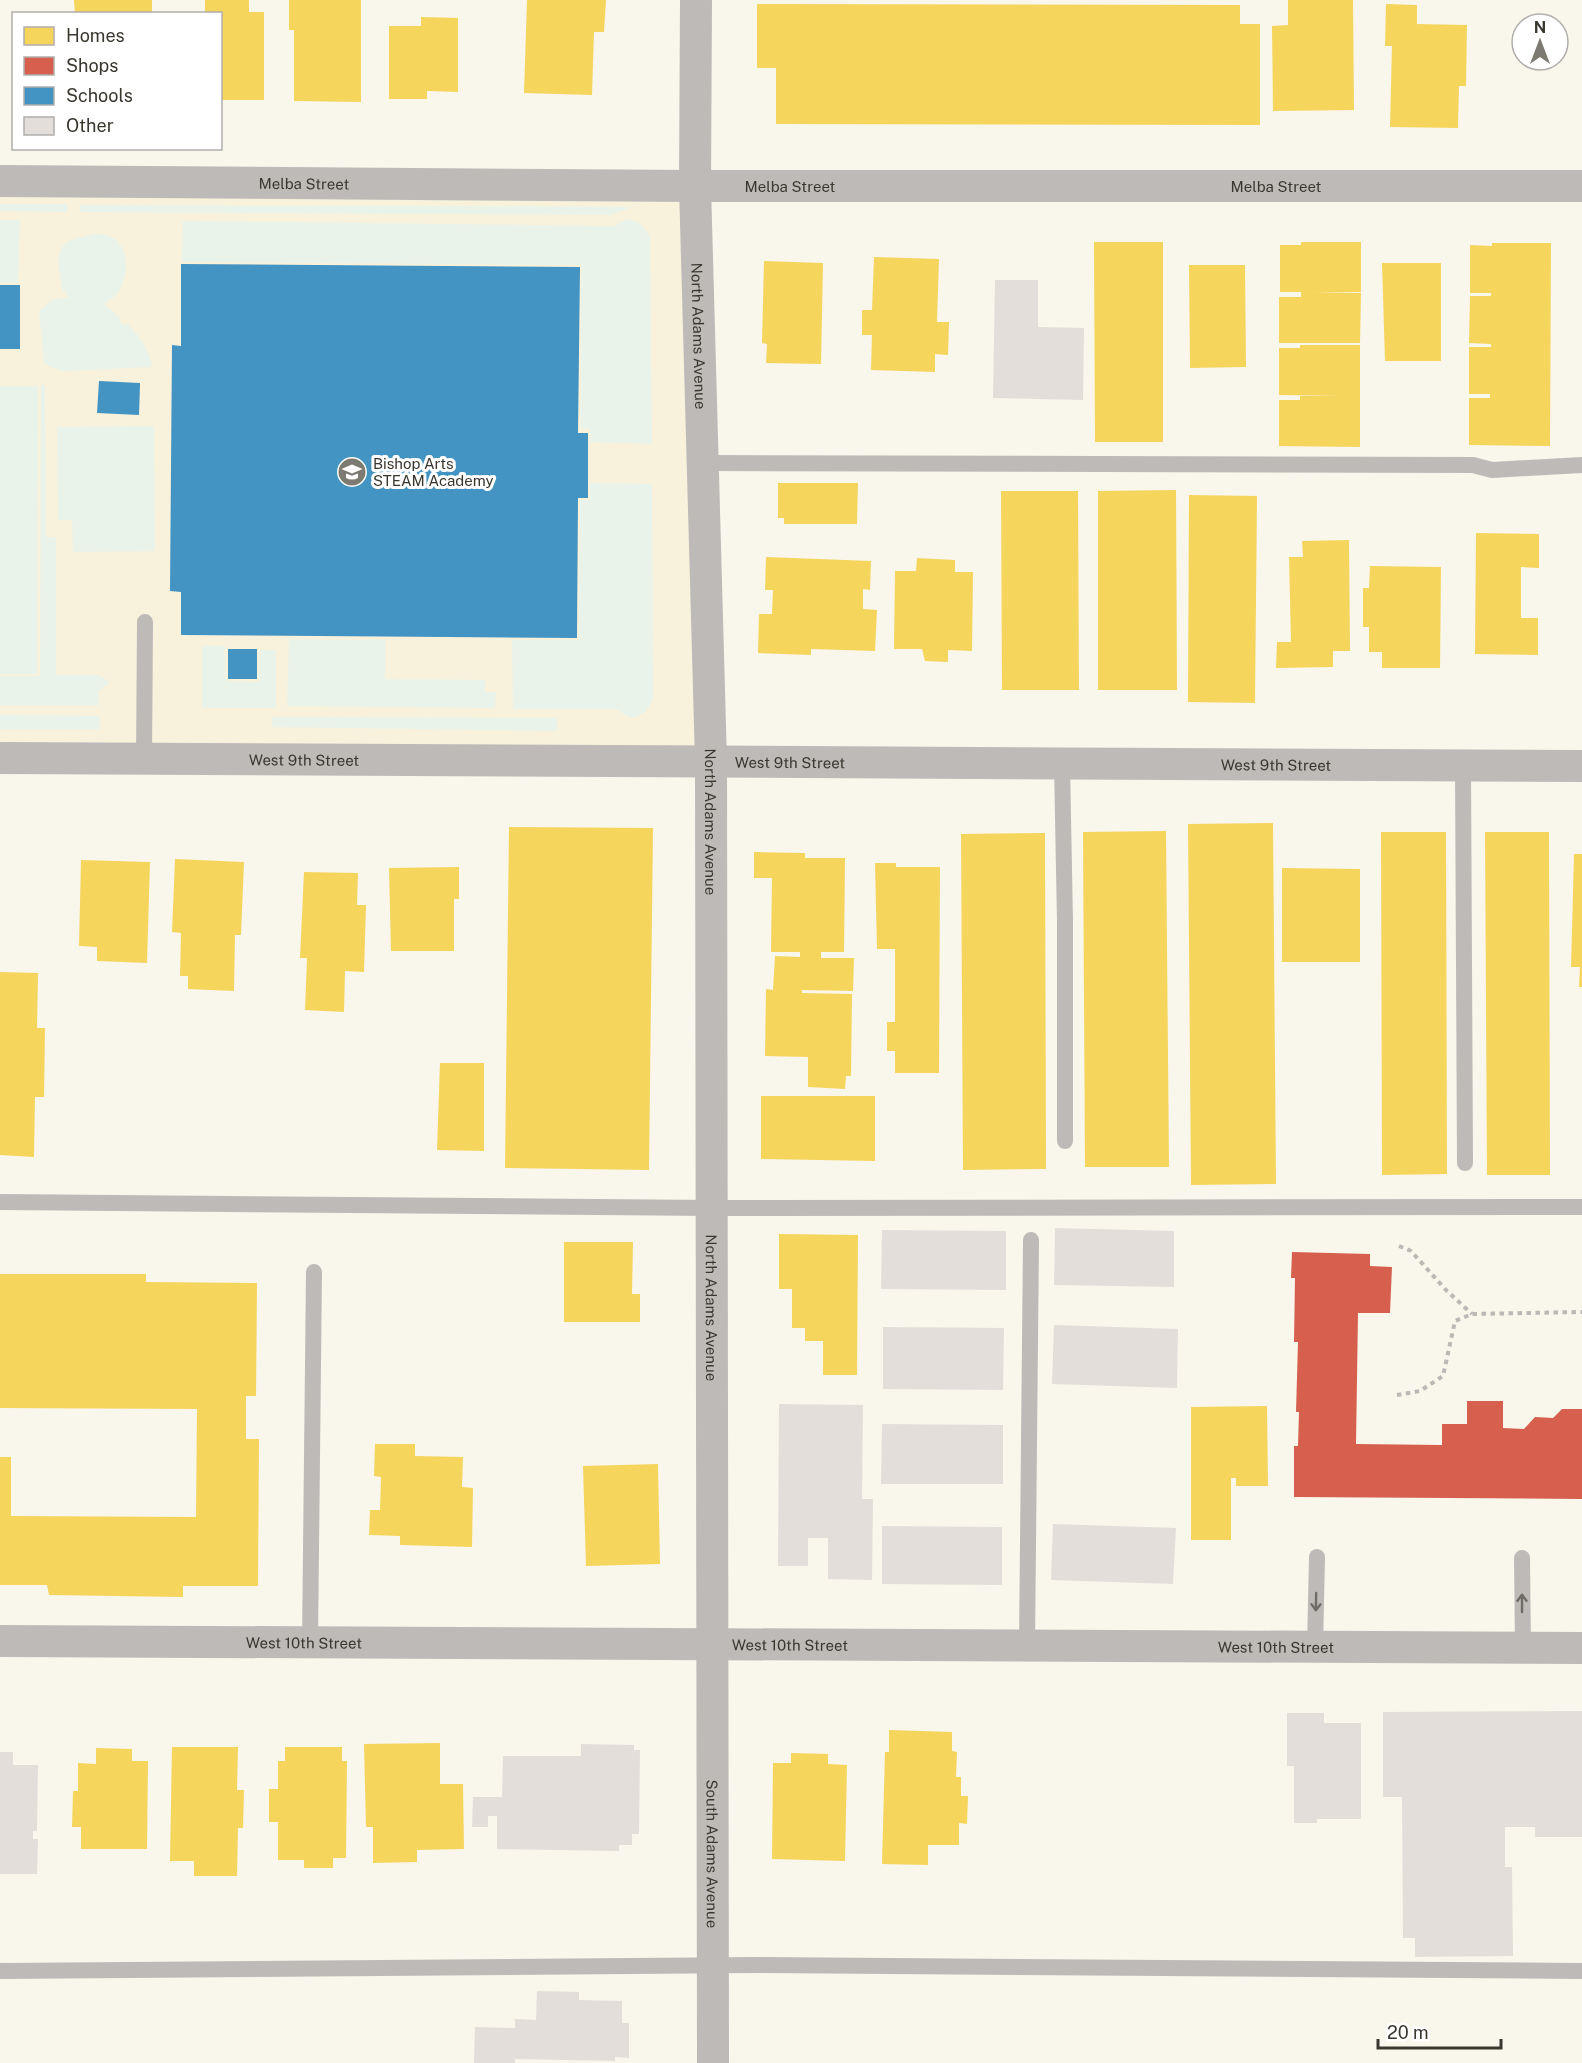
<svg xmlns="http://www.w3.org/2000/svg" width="1582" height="2063" font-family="'Public Sans',sans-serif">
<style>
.built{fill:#f8f2dd}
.green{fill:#e9f3e9}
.homes{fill:#f6d55c}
.shops{fill:#d6604d}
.schools{fill:#4393c3}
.building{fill:#e4deda}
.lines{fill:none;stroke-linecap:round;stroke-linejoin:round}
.path{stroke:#bbb8b5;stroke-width:4;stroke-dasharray:4.5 4.5;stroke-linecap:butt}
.service{stroke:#bebab8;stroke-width:16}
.minor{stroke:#bebab8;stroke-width:32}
.oneway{stroke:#6f6b66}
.labels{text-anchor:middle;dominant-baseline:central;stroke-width:6;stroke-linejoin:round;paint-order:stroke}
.street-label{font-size:15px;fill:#3a372f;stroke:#fff}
.poi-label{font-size:15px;fill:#3a372f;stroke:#fff;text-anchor:start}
</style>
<rect width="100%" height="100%" fill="#f9f6ec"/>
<path class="built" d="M0 182 695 186 711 762 0 758Z"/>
<g class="green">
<path d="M0 204H67V212L0 211Z"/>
<path d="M80 205 631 207 611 215 80 212Z"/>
<path d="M628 219C640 221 644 227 650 237L652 444 590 442V429L581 428V265L182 262 183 221 614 226Z"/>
<path d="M0 220H20L18 283H0Z"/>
<path d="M93 234C97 234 103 234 107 235 130 243 130 275 118 292 115 297 109 300 104 304L119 317 122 325 128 324C139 335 150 352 152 367L63 371 50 367 44 362 39 311 52 300 69 297 62 289 58 260 62 247 69 241Z"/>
<path d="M41 385H45L46 537H56V675H98L110 682 98 692 99 705H0V676H40Z"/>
<path d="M0 386H38L37 674H0Z"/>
<path d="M154 426 155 551 73 552 72 520H58L57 427Z"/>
<path d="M590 483 652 484 653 699C648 710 643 716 631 718L616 709H513L512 640H579L580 500H590Z"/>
<path d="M289 639 385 640V679L485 680V692H496L495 708 287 706Z"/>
<path d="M202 646H225L226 681 259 682 260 650H276V708H202Z"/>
<path d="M0 715 99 716 100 729H0Z"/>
<path d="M272 717 557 718V731L272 727Z"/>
</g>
<g class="homes">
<path d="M74 0H152V14H75Z"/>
<path d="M205 0H249V12H264V100H220V14H205Z"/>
<path d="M289 0H361V102L294 101V30H289Z"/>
<path d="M527 0H606L604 32H594L592 95 524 93Z"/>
<path d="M1288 0H1353L1354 110 1273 111 1272 26 1288 25Z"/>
<path d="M757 4 1240 5V24H1260V125L776 124V68H757Z"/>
<path d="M1386 4 1417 5V24L1467 25 1466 86H1459L1458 128 1390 127 1392 46H1385Z"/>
<path d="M421 17 458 18V92L427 91V99H389V26H421Z"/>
<path d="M1094 242H1163V442H1095Z"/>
<path d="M1301 242H1361V292H1313L1361 293 1360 343H1279V297H1301V292H1280V245H1301Z"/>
<path d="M1492 243H1551L1550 446 1469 445V398H1490V394H1469V347H1491V344L1469 343 1470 296H1491V293H1470V245L1492 246Z"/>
<path d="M874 257 939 259 937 322H949L948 355 935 354V372L871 370 872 335H862V310H872Z"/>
<path d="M764 261 823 263 821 364 766 363 767 344 762 343Z"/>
<path d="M1382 263H1441V361H1385Z"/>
<path d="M1189 265H1245L1246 367 1190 368Z"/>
<path d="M1300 345H1360V447L1279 446V400H1300V396H1341L1279 395V348H1300Z"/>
<path d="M778 483H858L857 524H784V518H778Z"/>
<path d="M1176 490 1177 690H1098V491Z"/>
<path d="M1001 491H1078L1079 690H1002Z"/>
<path d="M1189 495 1257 496 1255 703 1188 702Z"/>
<path d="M1476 533 1539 534V568L1521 567V618H1538V655L1475 654Z"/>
<path d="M1349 540 1350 651H1333V667L1276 668 1277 642H1291L1289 557H1303L1302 541Z"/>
<path d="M766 557 871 561 870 590 863 589V609L877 610 875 651 811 649V655L758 653 759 614H772L773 590H765Z"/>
<path d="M917 558 955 560V572H973L972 651 948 650V662L925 661 922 649H894L895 571H916Z"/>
<path d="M1370 566 1441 567 1440 668H1382V652H1369V627H1363V588H1369Z"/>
<path d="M1273 823 1276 1184 1191 1185 1188 824Z"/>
<path d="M509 827 653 828 649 1170 505 1168Z"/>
<path d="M1166 831 1169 1167H1085L1083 832Z"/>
<path d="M1381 832H1446L1447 1174 1382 1175Z"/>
<path d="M1485 832H1549L1550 1175H1487Z"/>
<path d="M1045 833 1046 1169 963 1170 961 834Z"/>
<path d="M754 852 805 853V858H845L844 952H821V958H854L853 991 802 990V993L852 994 851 1076H846L845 1089 808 1087V1057L765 1056 766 989 773 990 775 956 800 957V952H771L772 878H754Z"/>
<path d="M1574 854H1582V987H1579L1580 967H1571Z"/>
<path d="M175 859 244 862 241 935H235L234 991 188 989V976H180L181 933 172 932Z"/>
<path d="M81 860 150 862 147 963 97 961V947L79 946Z"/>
<path d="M875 863H896V867H940L939 1073H895V1051H887V1022H895V949H877Z"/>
<path d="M459 867V899H454V951H391L389 868Z"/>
<path d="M1282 868 1360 869V962H1282Z"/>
<path d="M304 872 358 873 357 905H366L364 972 345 971 344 1012 305 1010 307 958H300Z"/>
<path d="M0 972 38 973 37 1028H45L44 1097H35L34 1157 0 1155Z"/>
<path d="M440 1063H484V1151L437 1150Z"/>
<path d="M761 1096H875V1161L761 1159Z"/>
<path d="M779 1234 858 1235 857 1375H823V1341H805V1328H792V1289H779Z"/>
<path d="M564 1242H633L632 1294H640V1322H564Z"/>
<path d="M0 1274H146V1282L257 1283 256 1396H246V1439H259L258 1586H183V1597L49 1595 47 1585H0V1457H11V1516L196 1517 197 1409 0 1408Z"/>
<path d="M1267 1406 1268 1486H1236V1478H1231V1540H1191V1407Z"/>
<path d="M375 1444H415V1456L463 1457 462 1487 473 1488 472 1547 400 1545V1536L369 1535 370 1510H380L381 1477 374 1476Z"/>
<path d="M658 1464 660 1564 586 1566 583 1466Z"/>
<path d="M889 1730 952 1732V1751L957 1752 956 1777H961V1796H968L967 1824 959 1823V1845H928V1865L882 1864 885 1752H889Z"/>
<path d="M440 1743V1784H463L464 1849 417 1850V1862L373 1863V1827H366L364 1744Z"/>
<path d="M172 1747H238L237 1790H244L243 1828H238L237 1876H194V1861H170Z"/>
<path d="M285 1747H342V1761H347L346 1858H333V1868H304V1860H278V1822H269V1789H278V1761H285Z"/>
<path d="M96 1748 132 1749V1761H148L147 1849H81V1827H72L73 1791H78V1763L96 1764Z"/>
<path d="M791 1753 828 1754V1764L847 1765 845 1861 772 1859 773 1763H791Z"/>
</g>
<path class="shops" d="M1292 1252 1370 1254V1266L1392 1267 1390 1313H1358L1356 1444 1442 1445V1424H1467V1401H1503V1428L1524 1429 1535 1417 1553 1418 1562 1409H1582V1499L1294 1497V1446H1298L1299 1412H1296L1298 1342H1294L1295 1278H1291Z"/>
<g class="schools">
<path d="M181 264 580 267 578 433H588V498H578L577 638 181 635V592L170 591 172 345 181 346Z"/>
<rect x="0" y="285" width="20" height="64"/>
<path d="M99 381 140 383 139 415 97 413Z"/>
<rect x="228" y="649" width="29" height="30"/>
</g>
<g class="building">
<path d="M995 280H1038V327L1084 328 1083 400 993 398Z"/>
<path d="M1055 1228 1174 1231V1287L1054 1285Z"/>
<path d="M882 1230 1006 1231V1290L881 1289Z"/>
<path d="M1054 1325 1178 1329 1177 1388 1052 1384Z"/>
<path d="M883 1327 1004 1328 1003 1390 883 1389Z"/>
<path d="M779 1404 863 1405 862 1499H873L872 1580 828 1579V1538H808V1566H778Z"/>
<path d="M882 1424 1003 1425V1484H881Z"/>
<path d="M1053 1524 1176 1528 1173 1584 1051 1580Z"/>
<path d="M882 1526 1002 1527V1585L882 1584Z"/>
<path d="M1582 1711V1837H1535V1827H1505V1867H1512L1513 1956 1415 1957V1938H1403L1402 1797H1383V1712Z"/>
<path d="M1287 1713H1324V1723H1361V1819H1317V1823H1294V1766H1287Z"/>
<path d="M581 1744 634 1745V1750H640L639 1834H632V1845H619V1851L497 1849V1816H488V1827H472L473 1797H502L503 1756H581Z"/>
<path d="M0 1752H13V1765H38L37 1831H33V1839H38L37 1874H0Z"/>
<path d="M537 1991 579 1992V2000L622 2001V2023H629V2058L615 2057V2061L515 2059V2063H474L475 2027 515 2028V2019L536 2020Z"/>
</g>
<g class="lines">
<g class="path">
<path d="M1399 1246 1411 1251 1446 1290 1472 1314"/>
<path d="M1397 1395 1420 1391 1443 1376 1455 1321 1472 1314 1582 1312"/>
</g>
<g class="service">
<path d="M703 463 1473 465 1492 470 1582 465"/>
<path d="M144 759 145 622"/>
<path d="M1062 764 1065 922V1141"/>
<path d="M1463 766 1465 1163"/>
<path d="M0 1202 713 1208 1582 1207"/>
<path d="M1522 1558 1523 1648"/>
<path d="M310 1642 314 1272"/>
<path d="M1027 1645 1031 1240"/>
<path d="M1315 1647 1317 1557"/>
<path d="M0 1971 755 1965 1582 1971"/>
</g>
<g class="minor">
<path id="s1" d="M696 0 695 186 711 762 713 2063"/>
<path id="s2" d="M0 181 695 186H1582"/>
<path id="s3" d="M0 758 1582 766"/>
<path id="s4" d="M0 1641 1582 1648"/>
</g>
</g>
<defs><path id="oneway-shaft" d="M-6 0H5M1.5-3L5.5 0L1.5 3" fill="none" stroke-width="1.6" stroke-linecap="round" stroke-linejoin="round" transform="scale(1.5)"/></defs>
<g class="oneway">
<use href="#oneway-shaft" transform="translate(1316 1602) rotate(91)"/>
<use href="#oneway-shaft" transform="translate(1522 1603) rotate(-90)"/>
</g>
<defs>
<g id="school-disc" transform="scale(1.5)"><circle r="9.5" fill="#7d7a71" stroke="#fff"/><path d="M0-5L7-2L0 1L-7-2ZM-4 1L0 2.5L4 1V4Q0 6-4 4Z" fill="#fff"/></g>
</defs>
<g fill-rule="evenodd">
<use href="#school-disc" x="352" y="472"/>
</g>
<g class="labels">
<g class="street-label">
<text stroke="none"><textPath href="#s2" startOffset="304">Melba Street</textPath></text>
<text stroke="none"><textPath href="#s2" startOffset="790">Melba Street</textPath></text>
<text stroke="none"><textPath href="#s2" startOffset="1276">Melba Street</textPath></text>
<text stroke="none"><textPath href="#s1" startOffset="336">North Adams Avenue</textPath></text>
<text stroke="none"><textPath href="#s3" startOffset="304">West 9th Street</textPath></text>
<text stroke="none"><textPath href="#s3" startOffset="790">West 9th Street</textPath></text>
<text stroke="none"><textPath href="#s3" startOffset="1276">West 9th Street</textPath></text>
<text stroke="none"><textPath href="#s1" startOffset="822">North Adams Avenue</textPath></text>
<text stroke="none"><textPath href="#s1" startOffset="1308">North Adams Avenue</textPath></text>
<text stroke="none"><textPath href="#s4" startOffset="304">West 10th Street</textPath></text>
<text stroke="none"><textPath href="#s4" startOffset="790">West 10th Street</textPath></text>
<text stroke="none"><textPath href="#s4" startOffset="1276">West 10th Street</textPath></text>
<text stroke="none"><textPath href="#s1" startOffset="1854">South Adams Avenue</textPath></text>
</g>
<g class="poi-label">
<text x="373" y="463">Bishop Arts<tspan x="373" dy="17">STEAM Academy</tspan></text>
</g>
</g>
<rect x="12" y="12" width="210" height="138" fill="#ffffff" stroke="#b0afac" stroke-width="1.5"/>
<rect x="24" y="27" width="30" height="18" fill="#f6d55c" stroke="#b0afac" stroke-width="1.5"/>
<text x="66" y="42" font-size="18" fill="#3a372f">Homes</text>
<rect x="24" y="57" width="30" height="18" fill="#d6604d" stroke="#b0afac" stroke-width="1.5"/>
<text x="66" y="72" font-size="18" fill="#3a372f">Shops</text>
<rect x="24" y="87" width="30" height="18" fill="#4393c3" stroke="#b0afac" stroke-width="1.5"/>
<text x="66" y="102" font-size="18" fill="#3a372f">Schools</text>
<rect x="24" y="117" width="30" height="18" fill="#e4deda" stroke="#b0afac" stroke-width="1.5"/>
<text x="66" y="132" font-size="18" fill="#3a372f">Other</text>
<g transform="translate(1540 42)"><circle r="28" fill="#ffffff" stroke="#b0afac" stroke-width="1.5"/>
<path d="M0-4.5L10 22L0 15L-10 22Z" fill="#7d7a71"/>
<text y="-9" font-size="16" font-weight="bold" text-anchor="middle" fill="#3a372f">N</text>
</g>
<path d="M1378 2039v9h123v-9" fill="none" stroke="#3a372f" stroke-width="3"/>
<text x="1387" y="2039" font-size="18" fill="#3a372f" stroke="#ffffff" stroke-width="4.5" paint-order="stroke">20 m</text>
</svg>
